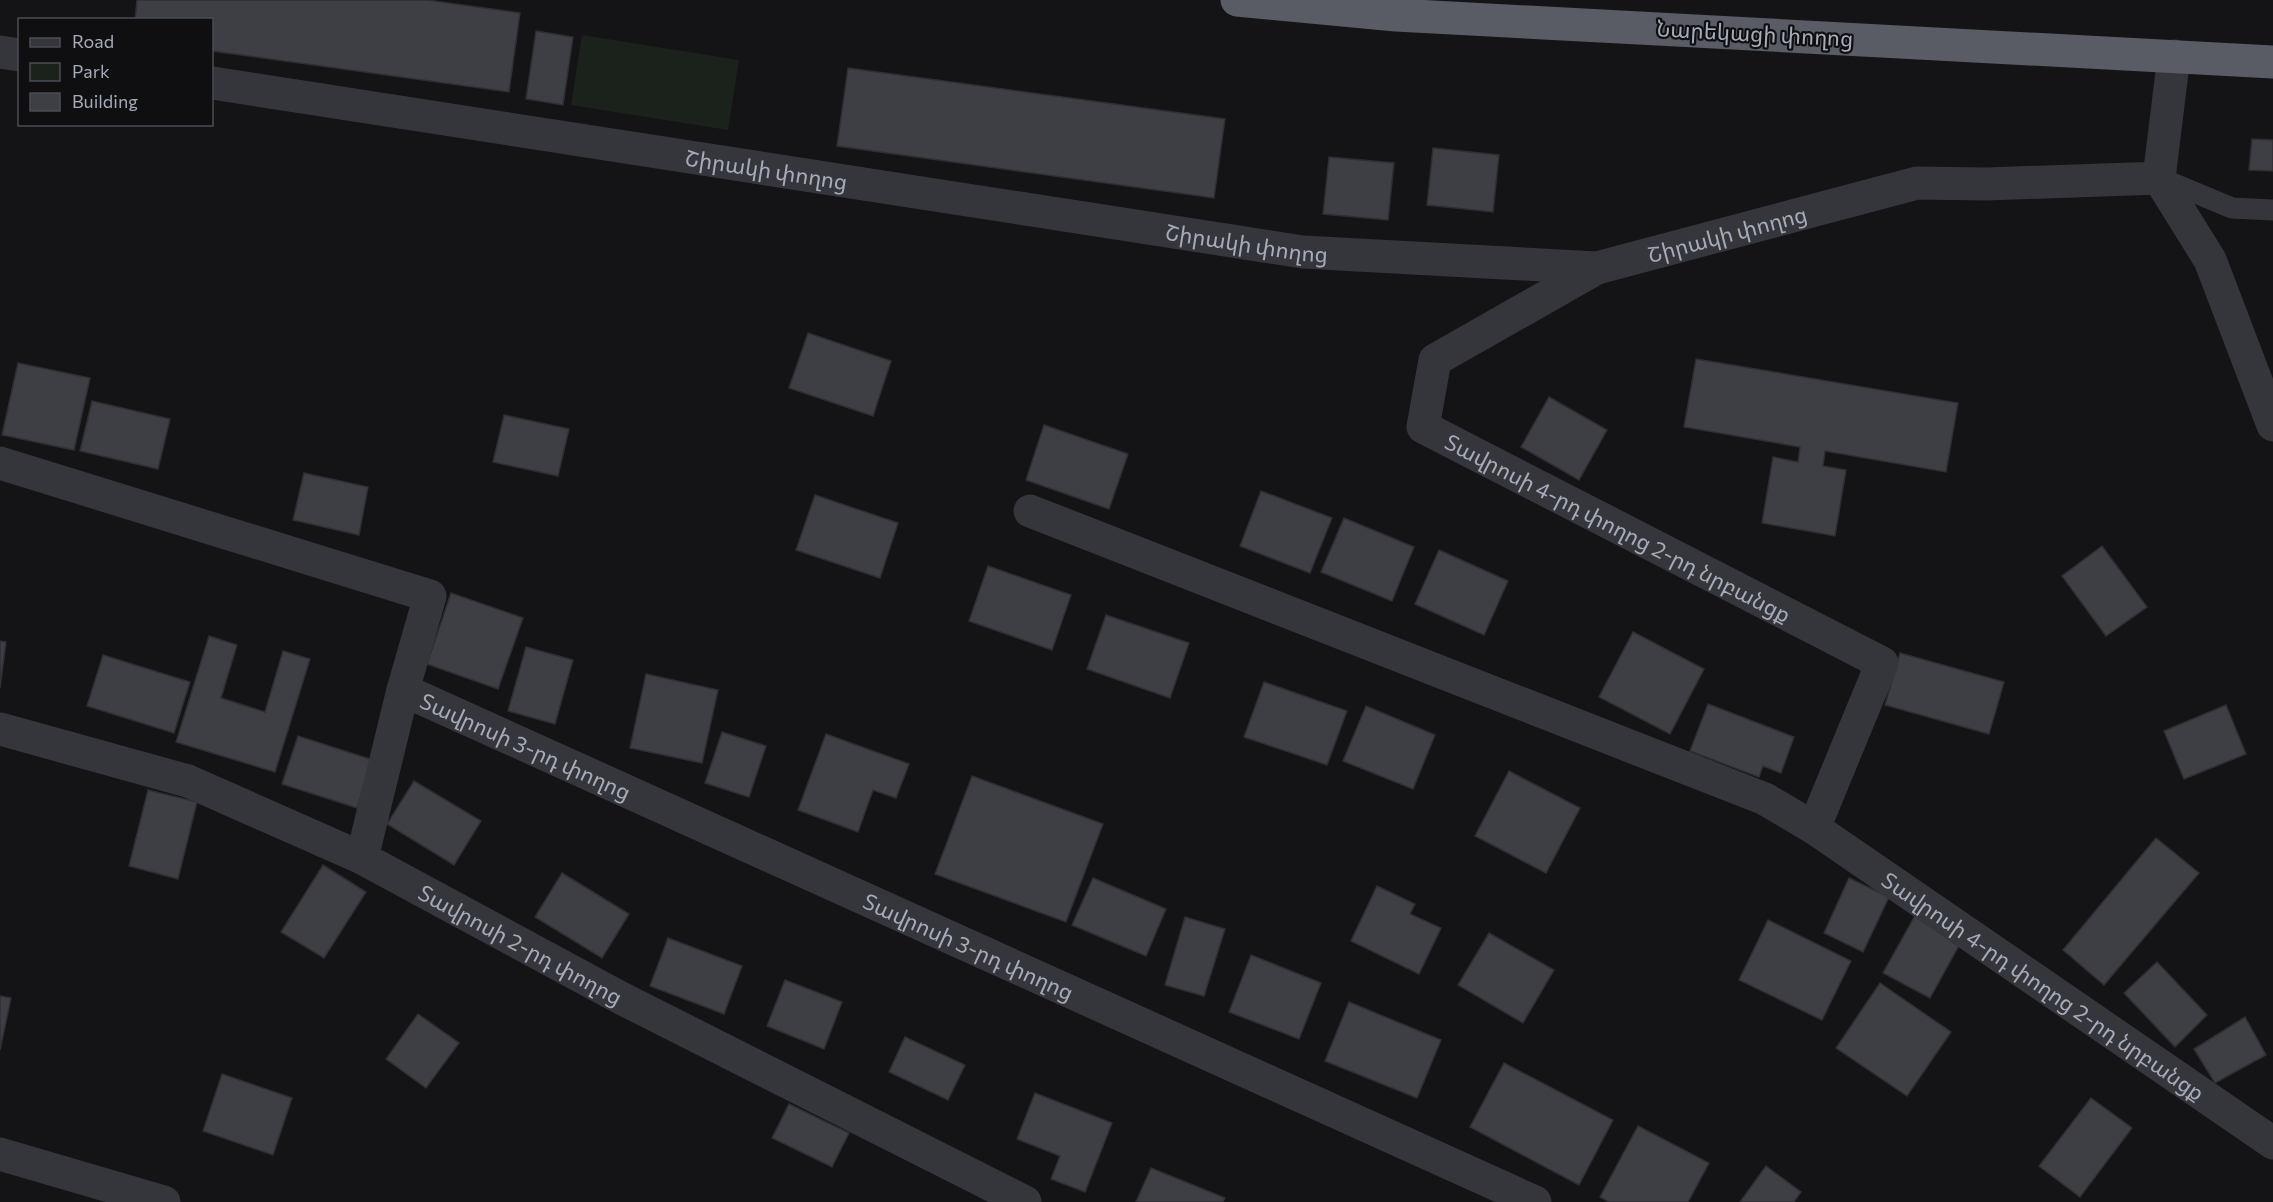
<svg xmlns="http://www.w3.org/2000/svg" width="2273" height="1202" font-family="Commissioner,'Noto Sans Armenian',sans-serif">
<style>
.green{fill:#1a221b}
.building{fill:#3e3f44;stroke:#2e2e33;stroke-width:1.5}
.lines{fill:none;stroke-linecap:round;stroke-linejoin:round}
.service{stroke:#35363c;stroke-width:21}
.minor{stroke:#35363c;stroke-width:33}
.trunk{stroke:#595c64;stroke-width:33}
.labels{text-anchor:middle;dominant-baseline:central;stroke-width:4.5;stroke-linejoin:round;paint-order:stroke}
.street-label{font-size:22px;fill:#a5abb8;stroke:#0f0f12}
</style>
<rect width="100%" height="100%" fill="#141417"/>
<path class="green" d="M582 35 739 60 728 130 571 105Z"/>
<g class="building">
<path d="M137 0H427L520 13 509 92 212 51V20H135Z"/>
<path d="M536 31 573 37 563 105 526 99Z"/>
<path d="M848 68 1225 119 1214 198 837 146Z"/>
<path d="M2252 139 2273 140V171L2249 170Z"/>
<path d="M1433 148 1499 155 1493 212 1427 205Z"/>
<path d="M1329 157 1394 163 1388 220 1323 214Z"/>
<path d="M808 333 891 361 873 416 789 388Z"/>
<path d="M1696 359 1958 403 1946 472 1825 451 1823 466 1846 470 1835 536 1762 523 1773 457 1798 462 1800 447 1684 427Z"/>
<path d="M18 363 90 378 74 450 2 435Z"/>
<path d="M1549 397 1607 430 1579 480 1521 447Z"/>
<path d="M92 401 170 419 158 469 80 451Z"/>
<path d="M504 415 569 429 558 476 493 462Z"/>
<path d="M1044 425 1128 454 1109 509 1026 480Z"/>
<path d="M304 473 368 487 359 535 293 520Z"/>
<path d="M1261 491 1332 518 1310 573 1240 546Z"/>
<path d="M815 495 898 523 880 578 796 550Z"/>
<path d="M1344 518 1414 547 1392 601 1321 572Z"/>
<path d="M2102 546 2147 607 2106 636 2062 576Z"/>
<path d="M1439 550 1508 581 1484 635 1415 604Z"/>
<path d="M988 566 1071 595 1052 650 969 621Z"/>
<path d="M451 593 523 618 498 689 427 664Z"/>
<path d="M1106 615 1189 643 1170 698 1087 669Z"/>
<path d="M1633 632 1704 669 1670 734 1599 697Z"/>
<path d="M209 636 237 645 221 698 265 712 283 651 310 659 275 772 176 742Z"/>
<path d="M0 641 6 642 0 688Z"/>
<path d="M526 647 573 660 555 724 508 711Z"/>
<path d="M1900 653 2004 682 1989 734 1885 705Z"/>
<path d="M103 655 190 682 174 733 87 706Z"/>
<path d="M646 674 718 690 702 763 630 748Z"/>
<path d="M1264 682 1347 711 1327 765 1244 737Z"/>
<path d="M1708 704 1794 737 1781 773 1763 766 1759 777 1690 751Z"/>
<path d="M2226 705 2246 754 2184 779 2164 731Z"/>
<path d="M1366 706 1435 735 1413 789 1343 761Z"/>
<path d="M722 732 766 746 749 797 705 783Z"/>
<path d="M826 734 909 764 896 798 873 790 858 832 798 810Z"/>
<path d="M298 736 373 760 357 808 282 784Z"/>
<path d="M1509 771 1580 808 1546 873 1475 836Z"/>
<path d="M972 776 1103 824 1066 922 935 874Z"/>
<path d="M414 781 481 821 454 865 387 824Z"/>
<path d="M148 790 197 802 178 879 129 866Z"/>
<path d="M2156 838 2199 873 2104 985 2063 950Z"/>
<path d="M323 865 366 892 324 958 281 932Z"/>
<path d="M562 873 629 914 602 958 535 917Z"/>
<path d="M1093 878 1166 909 1146 956 1072 925Z"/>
<path d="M1849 878 1889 897 1863 952 1824 933Z"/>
<path d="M1377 886 1415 904 1410 914 1441 928 1419 974 1351 941Z"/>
<path d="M1916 914 1962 940 1930 998 1883 973Z"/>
<path d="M1185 917 1225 929 1204 996 1165 985Z"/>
<path d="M1768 920 1851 961 1822 1020 1739 980Z"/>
<path d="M1489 933 1554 970 1523 1023 1458 985Z"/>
<path d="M668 938 742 966 724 1014 650 986Z"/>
<path d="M1251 955 1321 983 1299 1039 1229 1012Z"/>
<path d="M2157 962 2207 1015 2175 1047 2124 993Z"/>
<path d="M785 980 842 1002 824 1049 767 1026Z"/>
<path d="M1880 983 1951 1032 1907 1096 1836 1048Z"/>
<path d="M0 996 11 998 0 1050Z"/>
<path d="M1349 1002 1441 1040 1417 1098 1325 1061Z"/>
<path d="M418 1014 459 1043 426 1088 386 1059Z"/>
<path d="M2245 1017 2266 1055 2215 1083 2194 1049Z"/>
<path d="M905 1037 965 1065 948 1100 889 1072Z"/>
<path d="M1504 1063 1613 1120 1579 1185 1470 1127Z"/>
<path d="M222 1074 292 1098 273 1155 203 1131Z"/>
<path d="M1035 1093 1112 1123 1085 1192 1051 1179 1060 1156 1017 1139Z"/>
<path d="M2091 1098 2132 1128 2080 1197 2039 1166Z"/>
<path d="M789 1104 849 1133 832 1167 772 1138Z"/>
<path d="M1638 1126 1709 1163 1688 1202H1609L1600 1197Z"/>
<path d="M1766 1166 1801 1192 1794 1202H1740Z"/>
<path d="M1151 1168 1225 1198 1223 1202H1136Z"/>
</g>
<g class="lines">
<path class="service" d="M2160 178 2232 208 2273 210"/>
<g class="minor">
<path d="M0 52 20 55"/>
<path id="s1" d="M212 83 1303 252 1597 268 1917 183 1987 184 2159 178 2174 56"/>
<path d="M2159 178 2210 260 2273 425"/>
<path id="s2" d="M1597 268 1435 360 1423 427 1882 663 1814 828"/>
<path d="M0 463 430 596 403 690 362 858"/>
<path id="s3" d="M1030 511 1765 799 1814 828 2273 1143"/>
<path id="s4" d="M403 690 1535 1202"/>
<path id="s5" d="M0 729 188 781 362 858 619 997 1025 1202"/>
<path d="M0 1154 164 1202"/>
</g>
<path class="trunk" d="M1237 0 1396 15 2273 62"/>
</g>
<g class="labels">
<g class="street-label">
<text transform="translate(1755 33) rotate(3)">Նարեկացի փողոց</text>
<text stroke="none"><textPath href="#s1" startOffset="561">Շիրակի փողոց</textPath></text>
<text stroke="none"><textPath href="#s1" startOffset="1533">Շիրակի փողոց</textPath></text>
<text stroke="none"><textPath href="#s1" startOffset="1047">Շիրակի փողոց</textPath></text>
<text stroke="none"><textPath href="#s2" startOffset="474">Տավրոսի 4-րդ փողոց 2-րդ նրբանցք</textPath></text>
<text stroke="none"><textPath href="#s4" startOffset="135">Տավրոսի 3-րդ փողոց</textPath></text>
<text stroke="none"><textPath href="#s5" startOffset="566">Տավրոսի 2-րդ փողոց</textPath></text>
<text stroke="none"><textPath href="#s4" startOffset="621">Տավրոսի 3-րդ փողոց</textPath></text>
<text stroke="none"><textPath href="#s3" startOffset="1125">Տավրոսի 4-րդ փողոց 2-րդ նրբանցք</textPath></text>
</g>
</g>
<rect x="18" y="18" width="195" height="108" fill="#0f0f12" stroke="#4b4d54" stroke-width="1.5"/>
<rect x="30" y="38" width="30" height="9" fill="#35363c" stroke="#4b4d54" stroke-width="1.5"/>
<text x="72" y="48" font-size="18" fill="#a5abb8">Road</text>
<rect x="30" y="63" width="30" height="18" fill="#1a221b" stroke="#4b4d54" stroke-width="1.5"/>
<text x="72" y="78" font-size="18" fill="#a5abb8">Park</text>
<rect x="30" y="93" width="30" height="18" fill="#3e3f44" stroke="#4b4d54" stroke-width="1.5"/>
<text x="72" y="108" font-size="18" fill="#a5abb8">Building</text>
</svg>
